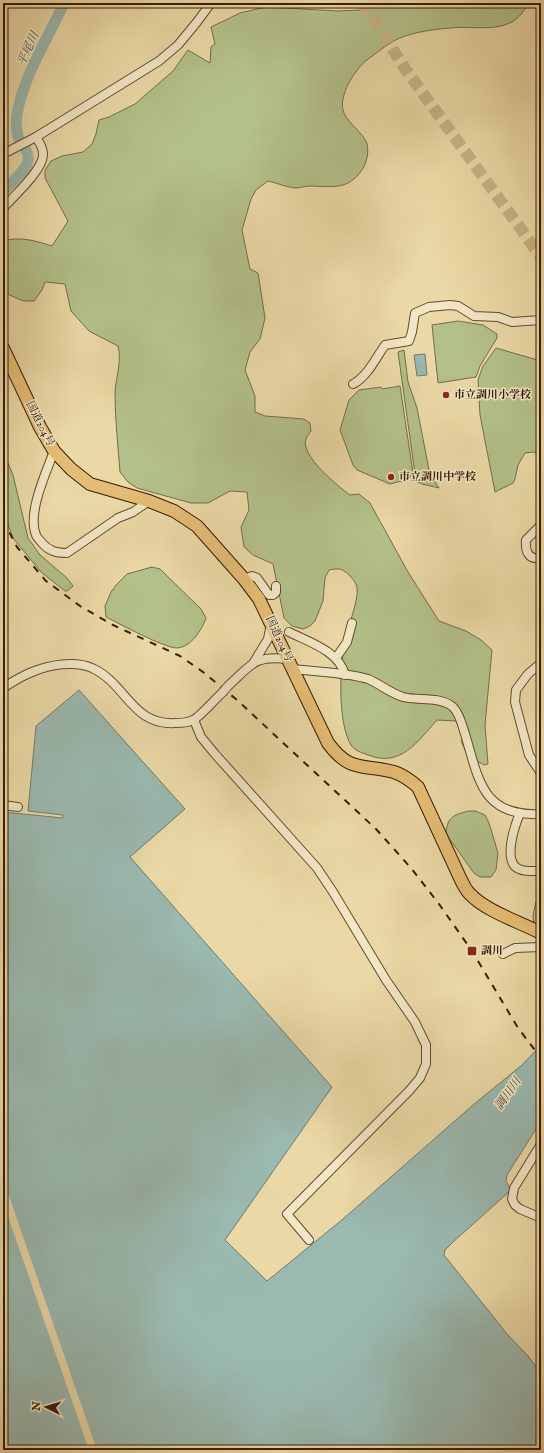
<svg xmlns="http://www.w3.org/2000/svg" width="544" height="1453" font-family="'IM FELL English','Noto Serif JP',serif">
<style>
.green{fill:#b3c089;stroke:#746e45}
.water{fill:#9ab9b0;stroke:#727a6a}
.pier{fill:#ead9a6}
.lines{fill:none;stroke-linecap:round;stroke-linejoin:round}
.river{stroke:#9ab9b0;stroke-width:11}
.highway-tunnel{stroke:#c6b385;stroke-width:12;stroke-dasharray:12 6;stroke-linecap:butt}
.minor-casing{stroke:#634b2a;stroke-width:10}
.highway-casing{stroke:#361c01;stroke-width:14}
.minor{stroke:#f1e6c5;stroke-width:8}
.highway{stroke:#e5bc73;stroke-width:12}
.rail{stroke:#361c01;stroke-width:2;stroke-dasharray:7 7;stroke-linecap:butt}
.minor-bridge-casing{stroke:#634b2a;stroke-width:10;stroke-linecap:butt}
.minor-bridge{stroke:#f1e6c5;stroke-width:8}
.poi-dot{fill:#8f2418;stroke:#f1e6c5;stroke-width:1.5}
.labels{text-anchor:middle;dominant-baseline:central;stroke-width:3;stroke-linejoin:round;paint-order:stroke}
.poi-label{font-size:11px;font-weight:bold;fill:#361c01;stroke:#f1e6c5;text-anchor:start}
.street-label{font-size:11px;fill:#361c01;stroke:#f1e6c5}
.water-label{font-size:12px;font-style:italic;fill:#544b36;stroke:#f1e6c5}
</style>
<rect width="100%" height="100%" fill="#ead9a6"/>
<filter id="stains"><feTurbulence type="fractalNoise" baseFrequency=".005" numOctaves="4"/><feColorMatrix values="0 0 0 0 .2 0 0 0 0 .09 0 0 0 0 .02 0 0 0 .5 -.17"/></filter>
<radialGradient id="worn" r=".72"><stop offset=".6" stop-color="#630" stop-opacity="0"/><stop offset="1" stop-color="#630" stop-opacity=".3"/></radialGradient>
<g class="green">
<path d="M381 3H528C527 7 524 10 522 13 505 35 474 25 451 28 434 29 415 32 400 38 388 43 378 52 367 60 355 69 337 97 344 113 348 123 365 135 367 144 371 161 359 180 343 185 333 188 320 186 310 186 305 186 300 188 295 188 286 187 277 183 268 181L256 190 251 199 242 230 250 269 258 273 265 318 260 339 250 352 245 370 255 396V412L265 416 304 419 310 423 311 431C310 433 307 436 306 439 300 456 338 486 350 495L359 494 370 503 408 572 439 621 466 631 481 640 492 650 485 725 488 764 484 765 467 755 462 743 461 731 456 721 437 720C418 741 401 768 368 755 362 753 354 750 351 745 337 722 340 665 345 640 348 625 359 601 357 587 356 582 349 574 344 571 340 568 334 569 329 570L325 578 323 601 315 621 310 626 303 629 292 626 284 618 273 564 253 555 244 547 241 527 249 510 247 492 230 491 208 503H191L137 488 128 482 120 472C118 446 115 419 115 392 116 377 122 361 118 346L89 331 71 311 65 284 45 282 42 290 34 301H23L3 292V241C20 236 36 241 52 246L68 221 45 178V170L51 161 62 156 83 152 92 144 96 134 99 120 109 117 135 104 173 71 188 50 210 63 211 47 215 44 211 27 240 13 266 7 338 11 360 10Z"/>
<path d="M458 321 483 325 497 334V338L480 366 476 377 438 383 432 325Z"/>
<path d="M496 348 541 361V456L534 452 525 453 518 465 515 479 513 483 495 492 480 415 478 380 483 366Z"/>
<path d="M404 350 408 382 417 408 430 475 439 488 422 484 416 481 398 352Z"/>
<path d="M400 386 413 473 409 479 390 484 357 470 353 465 340 430 349 400 359 390 381 387 382 389Z"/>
<path d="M3 451 13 475 28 538 40 555 67 578 73 586 67 591H65L41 572 13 538 3 511Z"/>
<path d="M152 567 160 569 201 609 206 618C202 630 191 647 177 648 164 648 120 624 106 617L105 606 111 592 116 585 127 574Z"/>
<path d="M469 811H475L485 815 489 823 498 853 496 870 491 877H480L474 873 446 834C447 817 453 815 469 811Z"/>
<path d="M541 900V928L534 927 533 915 536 902Z"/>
</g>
<g class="water">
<path d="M25 166 20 176 3 197V188Z"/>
<path d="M425 354 427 375 417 376 414 355Z"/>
<path d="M79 690 185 809 130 857 332 1087 225 1240 267 1281 343 1219 473 1105 522 1065 541 1045V1121L507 1175 506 1181 511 1190 452 1243 445 1250 444 1255 507 1334 528 1356 541 1373V1450H3V812L63 818V815L28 811 36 726Z"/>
</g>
<path class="pier" d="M3 1179 97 1450H89L3 1202Z"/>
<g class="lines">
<path class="river" d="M3 191C11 183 22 174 27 164 32 153 21 145 18 136 16 130 16 121 17 115 23 76 48 39 64 3"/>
<path class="highway-tunnel" d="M363 3 404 67 541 257"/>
<g class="minor-casing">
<g id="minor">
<path d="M3 154 36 137 159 61 178 45 197 22 211 3"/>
<path d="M3 208C13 197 44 169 43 154 43 147 39 142 36 137"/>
<path d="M353 384C367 377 376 358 385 345L409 341 412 332 415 313 429 307 450 305 458 306 474 316 498 317 512 322 541 320"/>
<path d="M54 451C46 473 27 513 36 535 37 538 40 540 42 543 49 551 56 553 67 553L118 518 133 512 149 501"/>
<path d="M541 525 526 540C525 551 528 560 541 558"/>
<path d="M244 579 252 576 257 578 269 595H273L276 592V586"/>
<path d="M289 632C309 642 339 651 345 675"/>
<path d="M336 658 347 642 352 623"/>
<path d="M254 662 268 639 271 624"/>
<path d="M541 663 528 674 516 690 515 702 529 755 541 773"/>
<path d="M293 669C317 672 344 672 368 679 380 684 390 693 403 697 418 701 440 696 453 707 460 714 462 725 465 734 479 780 482 817 541 814"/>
<path d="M229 685C252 664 255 655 288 659"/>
<path d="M3 688C12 682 22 676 32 672 49 665 75 660 92 668 126 683 132 726 175 723 181 723 188 723 193 720 200 717 215 699 222 693"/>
<path d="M194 720 201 737 215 754 317 868 333 892 386 980 415 1022 426 1045V1064L420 1078 409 1091 287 1214 309 1240"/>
<path d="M3 805 18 807"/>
<path d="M520 813C515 825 502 862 519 869 525 872 534 871 541 871"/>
<path d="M503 954 515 948 541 947"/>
<path d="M541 1144 514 1188 512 1199 515 1205 520 1209 541 1218"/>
</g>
</g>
<g class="highway-casing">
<path id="highway" d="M3 348 40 427 54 451 71 469 90 484 149 501 174 511 197 526 244 579 259 599 328 743C350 773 363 764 394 772 403 775 410 780 418 787L461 880C463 884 466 890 469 893 485 911 520 922 541 933"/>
</g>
<use href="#minor" class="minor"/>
<use href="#highway" class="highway"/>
<path class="rail" d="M3 520 17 547 46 581 80 606 113 625 180 656 203 672 237 700 376 829 411 868 439 904 472 951 518 1028 541 1058"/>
<g class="minor-bridge-casing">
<path id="minor-bridge" d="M222 693 229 685"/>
</g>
<use href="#minor-bridge" class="minor-bridge"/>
</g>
<g class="poi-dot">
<circle cx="446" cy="395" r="4"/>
<circle cx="391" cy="477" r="4"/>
<rect x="467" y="946" width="10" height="10" rx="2"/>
</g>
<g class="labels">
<g class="poi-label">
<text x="454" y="395">市立調川小学校</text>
<text x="399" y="477">市立調川中学校</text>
<text x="481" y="951">調川</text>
</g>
<g class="street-label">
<text transform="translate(40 424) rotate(63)">国道204号</text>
<text transform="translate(279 639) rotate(65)">国道204号</text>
</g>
<g class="water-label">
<text transform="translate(28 49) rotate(-66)">平尾川</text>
<text transform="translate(508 1094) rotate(-55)">調川川</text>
</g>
</g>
<rect width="544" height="1453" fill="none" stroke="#ead9a6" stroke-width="16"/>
<rect x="4" y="4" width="536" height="1445" fill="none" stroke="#361c01" stroke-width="2"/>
<rect x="8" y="8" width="528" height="1437" fill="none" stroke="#361c01"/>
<g transform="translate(46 1407) rotate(275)" stroke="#f1e6c5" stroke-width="3" paint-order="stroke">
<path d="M0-3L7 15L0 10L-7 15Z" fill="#361c01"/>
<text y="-6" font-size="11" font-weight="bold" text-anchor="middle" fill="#361c01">N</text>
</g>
<rect width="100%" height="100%" filter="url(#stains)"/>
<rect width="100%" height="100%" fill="url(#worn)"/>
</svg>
